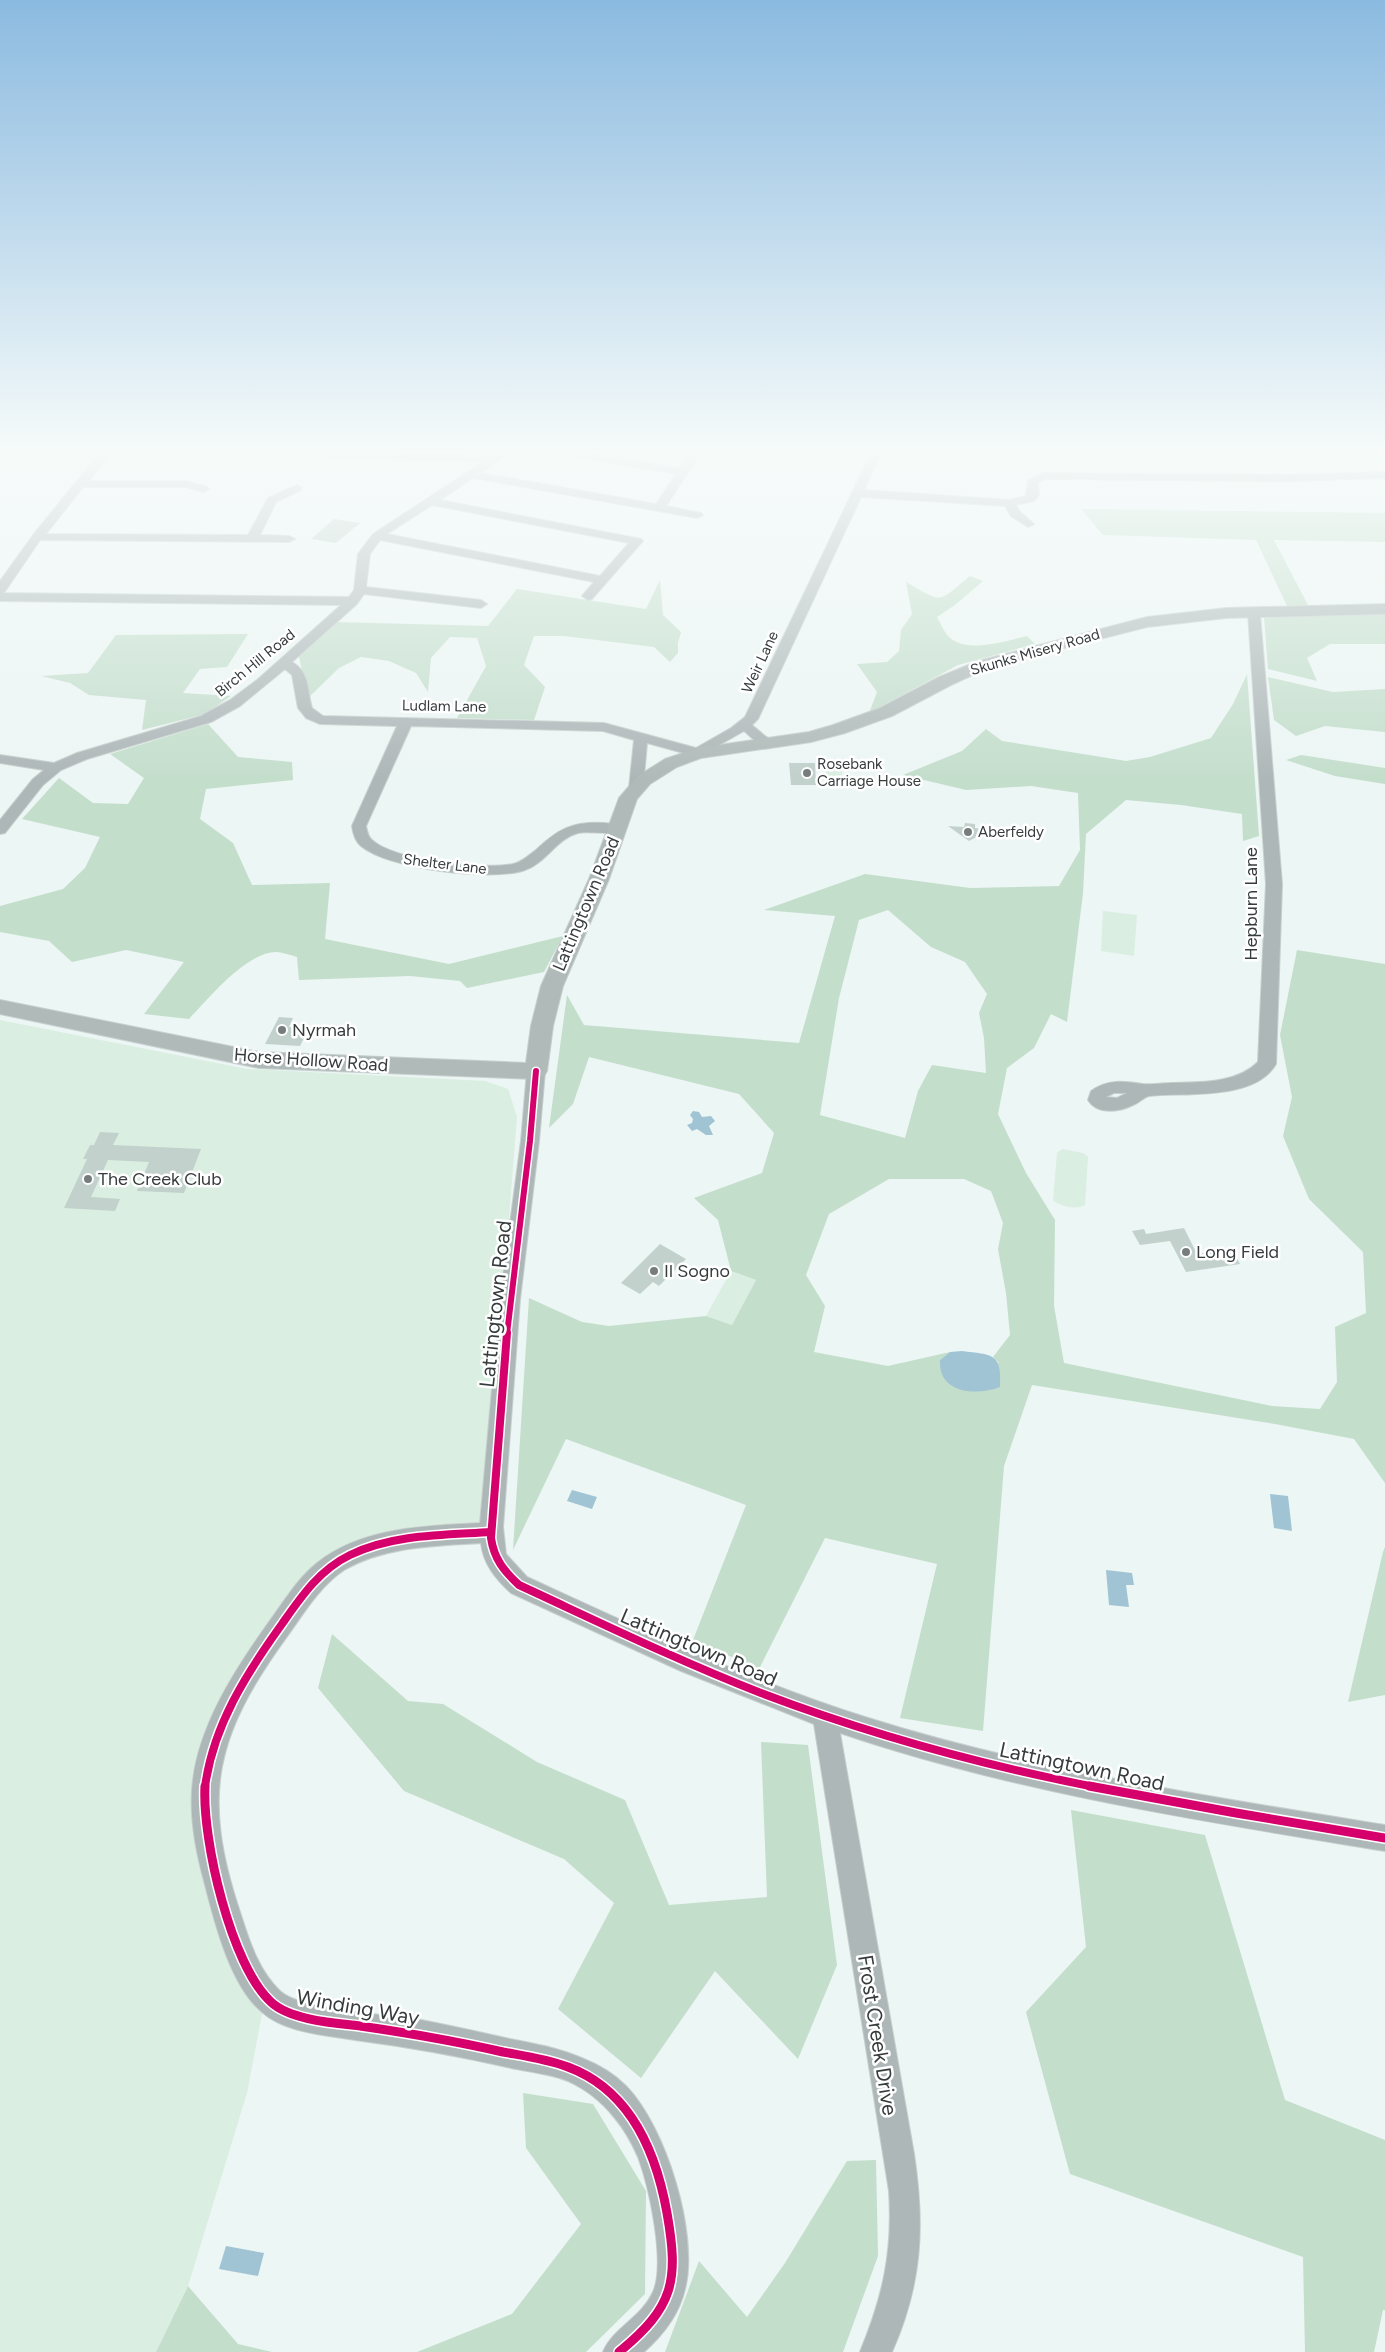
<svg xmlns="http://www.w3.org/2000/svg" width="1385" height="2352" font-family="Figtree,sans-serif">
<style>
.green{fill:#daefe1}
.forest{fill:#c4decc;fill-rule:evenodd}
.water{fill:#a0c4d4}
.building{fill:#c2d1cc}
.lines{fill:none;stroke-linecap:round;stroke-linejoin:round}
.minor-casing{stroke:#c8d0ce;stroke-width:2}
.major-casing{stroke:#c8d0ce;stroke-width:2}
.minor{fill:#aeb7b8;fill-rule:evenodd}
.major{fill:#afbab9;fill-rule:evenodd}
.cycleway-far2-casing{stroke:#fff;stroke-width:9}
.cycleway-far1-casing{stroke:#fff;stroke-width:11}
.cycleway-casing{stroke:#fff;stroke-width:12}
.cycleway-far2{stroke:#d6006c;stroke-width:6}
.cycleway-far1{stroke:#d6006c;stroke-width:8}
.cycleway{stroke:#d6006c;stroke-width:9}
.poi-dot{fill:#767d7c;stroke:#fff;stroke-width:2}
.labels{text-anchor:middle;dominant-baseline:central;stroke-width:5;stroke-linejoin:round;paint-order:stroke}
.far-street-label{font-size:15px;fill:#363c3c;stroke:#fff}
.far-poi-label{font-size:15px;fill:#363c3c;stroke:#fff;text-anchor:start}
.street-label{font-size:18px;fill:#363c3c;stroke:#fff}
.poi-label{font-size:18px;fill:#363c3c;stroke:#fff;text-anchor:start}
.near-street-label{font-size:21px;fill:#363c3c;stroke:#fff}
</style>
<rect width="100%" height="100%" fill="#ecf6f4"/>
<g class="green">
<path d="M825 765H841L843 782H827Z"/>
<path d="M1103 911 1137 915 1134 956 1101 951Z"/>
<path d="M0 1020 247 1069 485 1081 508 1089 517 1117 484 1529 408 1534 311 1576 195 1786 264 2003 247 2093 188 2286 156 2352H0Z"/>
<path d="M1062 1149 1083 1153 1088 1157 1085 1205C1076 1210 1061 1207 1053 1200L1057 1153Z"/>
<path d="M731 1271 756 1280 732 1325 706 1316Z"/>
</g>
<g class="forest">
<path d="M1081 509 1385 513V542L1274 540 1310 609 1288 608 1256 540 1103 535Z"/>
<path d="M970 576 983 581 955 605 937 617C940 622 943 630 947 635 965 655 1004 641 1027 636L1035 644 958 665 869 713 877 692 857 664 887 662 899 651 901 630 912 614 906 582C944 604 937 603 970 576Z"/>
<path d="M660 580 663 615 681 632 678 643V653L670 662 654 647 564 636H534L524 665 545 687 534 720 457 718 486 666 477 638 450 637 431 658 428 692 416 673 389 661 361 657 339 668 307 699 299 656 336 622 488 626 517 589 646 609Z"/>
<path d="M1385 613V644H1330L1307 658 1317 681 1268 669 1264 617Z"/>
<path d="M248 634 227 667 200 669 183 693 231 696 205 714 142 730 146 700 89 695 70 683 41 676 88 673 116 635Z"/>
<path d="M1247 674 1259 836 1243 841 1242 814 1181 805 1126 800 1086 834 1083 893 1067 1022 1051 1014 1034 1048 1007 1068 998 1114 1026 1173 1055 1220 1054 1306 1064 1363 1272 1406 1320 1409 1337 1382 1335 1327 1366 1313 1363 1252 1309 1199 1283 1136 1292 1097 1280 1035 1297 950 1385 964V1483L1354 1439 1275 1424 1032 1385 1004 1466 983 1731 900 1718 937 1564 825 1538 759 1669 693 1640 746 1505 566 1439 513 1550 529 1298 582 1322 609 1326 706 1316 732 1325 756 1280 731 1271 718 1220 694 1198 762 1173 774 1133 739 1094 589 1057 573 1104 549 1128 567 995 584 1025 799 1043 835 916 764 910 865 874 970 888 1059 886 1080 850 1078 793 1031 786 966 790 903 775 962 751 986 729 1002 741 1126 761 1150 757 1211 738 1233 704ZM888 910 931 947 965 962 987 994 979 1013 984 1038 986 1073 932 1065 918 1091 905 1138 820 1115 839 998 859 920ZM889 1179H964L991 1191 1003 1223 998 1249 1006 1293 1010 1335 993 1357 999 1363 940 1360 950 1352 888 1366 814 1352 825 1306 806 1275 829 1214Z"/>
<path d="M1268 677 1333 692 1385 689V732L1325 726 1296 736 1274 720Z"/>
<path d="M208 724 238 757 292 762 293 780 206 789 200 819 233 843 252 885 330 883 325 939 449 964 563 936 544 972 467 988 460 981 410 976 299 980 297 957C291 955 284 953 278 952 248 950 208 999 189 1019L144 1014 184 962 126 950 72 962 49 941 0 932V906L63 889 85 868 100 837 22 819 59 778 93 803 128 804 144 778 110 754Z"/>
<path d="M1301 755 1385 768V784L1335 776 1286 760Z"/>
<path d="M1385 1547V1695L1348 1702 1383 1552Z"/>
<path d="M332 1634 408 1701 443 1704 537 1762 625 1800 669 1905 767 1897 761 1742 808 1745 837 1965 798 2059 715 1971 641 2078 558 2009 614 1903 564 1859 404 1791 318 1688Z"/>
<path d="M1071 1810 1205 1835 1285 2100 1385 2140V2310H1383L1374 2352H1305L1303 2257 1070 2174 1026 2012 1086 1947Z"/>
<path d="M523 2093 593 2104 646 2191 645 2294 586 2352H417L512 2314 581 2224 526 2148Z"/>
<path d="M876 2160 878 2256 843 2352H665L699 2261 747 2317 785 2263 847 2161Z"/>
<path d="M188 2286 238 2344 272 2352H156Z"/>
</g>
<g class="water">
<path d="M693 1111 699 1112 702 1117 711 1116 715 1121 709 1126 713 1135H706L697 1129 692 1131 687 1125 692 1123 693 1119 690 1115Z"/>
<path d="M962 1351C992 1355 1002 1352 1000 1387 977 1396 938 1394 940 1360L950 1352Z"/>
<path d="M572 1490 597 1497 592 1509 567 1501Z"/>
<path d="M1270 1494 1288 1496 1292 1531 1274 1528Z"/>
<path d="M1106 1570 1132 1573 1134 1585H1126L1129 1607 1109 1605Z"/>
<path d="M226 2246 264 2253 258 2276 219 2269Z"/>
</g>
<g class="building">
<path d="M334 519 360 523 336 543 311 539Z"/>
<path d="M789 763H815L816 785H791Z"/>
<path d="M965 823 975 824V828L989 830 969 841 948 826 964 827Z"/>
<path d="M279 1017 293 1018 289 1027H294L292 1033 306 1034 300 1046 265 1044Z"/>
<path d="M100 1132 119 1133 113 1145 201 1149 184 1193 137 1191 149 1162 108 1160 91 1197 120 1199 115 1211 64 1208 87 1159H83L90 1145H94Z"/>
<path d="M1184 1228 1197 1254 1232 1249 1240 1264 1186 1272 1170 1241 1140 1245 1132 1231 1144 1229 1146 1234Z"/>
<path d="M660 1244 686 1259 659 1286 653 1282 640 1294 621 1283Z"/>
</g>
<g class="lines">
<g class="minor-casing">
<g id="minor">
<path d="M103 449H114L89 481H186L208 487 209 489 204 492 186 487H83L46 534 248 535 268 498 297 485 302 488 301 490 276 502 260 535 289 536 295 539 289 542 40 540 4 593H1L349 597 354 590 358 554 373 534 483 462 338 458 283 452 278 449 492 456 502 449H515L481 473 656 504 676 474 550 452 545 449H570L680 468 693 449H703L666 506 701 513 703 515 697 518 473 478 440 500 641 539 643 541 641 543 592 599 588 600 582 596 594 582 380 540 370 554 366 587 481 600 487 604 481 608 364 594 357 604 292 662C310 672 307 691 312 708L323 716 604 723 696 748 731 728 745 717 873 449H883L864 490 1009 500 1026 496 1028 480 1043 473 1287 475 1385 472V478L1287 481 1045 479 1038 483 1039 495 1034 501 1016 505 1020 512 1034 524 1028 527 1011 516 1005 506 861 497 758 719 752 725 765 736 777 743 775 746C762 749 753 739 744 731L698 757 647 743 643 788 636 792 629 788 634 740 603 731 411 726 366 826C367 831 368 837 372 840 395 861 483 870 513 864 522 862 529 855 536 850 558 829 573 821 604 823 611 824 621 823 625 829 620 837 589 830 578 833 556 839 546 863 525 870 492 882 388 869 361 846 355 841 353 833 352 826L397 726 320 724 306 718 298 708 292 675 285 669 240 706 211 722 87 759 61 770 43 785 5 833 0 834V820L33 779 44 770 0 763V755L54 763 77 753 201 716 230 700 257 680 341 605 0 601V581L33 535ZM432 505 629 543 600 576 387 534Z"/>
<path d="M1254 609 1260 613 1282 884 1276 1064C1254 1101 1186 1092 1149 1096 1144 1097 1139 1103 1133 1105 1119 1112 1097 1115 1088 1100L1091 1091C1108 1079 1123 1081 1143 1084 1151 1085 1161 1083 1170 1083 1199 1082 1236 1084 1258 1062L1266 884 1248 613ZM1114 1093H1127L1117 1098 1106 1097Z"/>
<path d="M536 1065 542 1067 545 1071 539 1141 520 1299 503 1527 506 1554 527 1577C638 1628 748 1680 865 1717 1033 1770 1210 1797 1385 1825V1851C1202 1821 1017 1793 840 1733L914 2154C925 2227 922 2284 892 2352H860C883 2296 893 2252 889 2191L814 1724 681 1671 511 1593C496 1579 483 1564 481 1543 435 1546 385 1546 344 1570 319 1587 304 1613 286 1638 215 1736 201 1795 240 1912 249 1940 258 1970 280 1991 302 2011 384 2014 416 2019 447 2025 479 2032 510 2039 535 2044 560 2048 584 2059 599 2065 614 2074 626 2086 666 2127 699 2234 685 2289 679 2315 663 2335 644 2352H603C613 2328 642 2317 653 2292 666 2263 649 2186 638 2157 632 2143 624 2129 614 2117 602 2102 586 2089 568 2081 550 2074 530 2072 511 2068 459 2056 408 2047 355 2040 326 2035 285 2033 262 2012 230 1986 214 1920 204 1881 196 1852 190 1821 192 1790 196 1728 236 1668 271 1619 285 1600 298 1578 317 1563 362 1527 425 1526 480 1523L500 1299 521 1141 527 1071 530 1067Z"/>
</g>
</g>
<g class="major-casing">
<path id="major" d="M1385 604V614L1226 618 1147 627 990 667 951 685 892 716 845 733 811 742 701 758 677 767 650 784 637 799 609 879 563 986 553 1026 547 1071 544 1076 536 1079 259 1068 0 1014V1000L259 1052 526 1063 531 1026 541 986 589 879 619 798 638 776 665 759 698 748 809 732 833 725 880 708 939 677 978 661 1147 617 1226 608Z"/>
</g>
<use href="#minor" class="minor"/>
<use href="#major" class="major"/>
<g class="cycleway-far2-casing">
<path id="cycleway-far2" d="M507 1334 530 1141 536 1071"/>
</g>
<g class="cycleway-far1-casing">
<g id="cycleway-far1">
<path d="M507 1333 491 1538C494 1559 504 1571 519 1585 599 1622 679 1661 761 1693 869 1734 982 1765 1095 1787"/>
<path d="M205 1787C213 1726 246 1674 282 1624 301 1597 319 1570 350 1555 393 1534 445 1535 491 1532"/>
</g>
</g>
<g class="cycleway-casing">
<g id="cycleway">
<path d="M205 1786C202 1839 231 1966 271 2002 290 2020 334 2023 360 2026 408 2033 455 2041 503 2052 525 2056 547 2059 568 2067 630 2090 656 2151 667 2213 679 2281 674 2307 619 2352"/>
<path d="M1089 1786 1236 1813 1385 1838"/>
</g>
</g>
<use href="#cycleway-far2" class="cycleway-far2"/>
<use href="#cycleway-far1" class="cycleway-far1"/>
<use href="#cycleway" class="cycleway"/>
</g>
<linearGradient id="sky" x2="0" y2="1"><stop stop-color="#8bbae0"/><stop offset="0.58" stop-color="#f6fbfa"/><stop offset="1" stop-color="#f6fbfa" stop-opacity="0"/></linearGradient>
<rect width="1385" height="779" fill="url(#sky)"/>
<g class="poi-dot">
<circle cx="807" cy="773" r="5"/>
<circle cx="968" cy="832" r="5"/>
<circle cx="282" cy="1030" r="5"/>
<circle cx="88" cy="1179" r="5"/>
<circle cx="1186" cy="1252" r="5"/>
<circle cx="654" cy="1271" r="5"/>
</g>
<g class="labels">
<g class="far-street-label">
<text transform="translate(1035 652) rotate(-16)">Skunks Misery Road</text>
<text transform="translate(760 662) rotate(-65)">Weir Lane</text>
<text transform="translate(255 663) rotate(-39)">Birch Hill Road</text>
<text transform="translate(444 706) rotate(1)">Ludlam Lane</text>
<text transform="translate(445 864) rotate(7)">Shelter Lane</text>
</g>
<g class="far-poi-label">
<text x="817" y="764">Rosebank<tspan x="817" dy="17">Carriage House</tspan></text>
<text x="978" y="832">Aberfeldy</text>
</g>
<g class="street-label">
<text transform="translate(586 904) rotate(-67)">Lattingtown Road</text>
<text transform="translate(1251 904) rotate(-90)">Hepburn Lane</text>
<text transform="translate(311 1060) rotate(4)">Horse Hollow Road</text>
</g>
<g class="poi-label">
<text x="292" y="1030">Nyrmah</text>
<text x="98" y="1179">The Creek Club</text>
<text x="1196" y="1252">Long Field</text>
<text x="664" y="1271">Il Sogno</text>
</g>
<g class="near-street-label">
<text transform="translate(495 1304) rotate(-84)">Lattingtown Road</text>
<text transform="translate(699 1647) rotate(23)">Lattingtown Road</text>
<text transform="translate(1082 1766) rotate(12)">Lattingtown Road</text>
<text transform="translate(358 2007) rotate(10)">Winding Way</text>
<text transform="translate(878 2035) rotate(81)">Frost Creek Drive</text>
</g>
</g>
</svg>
